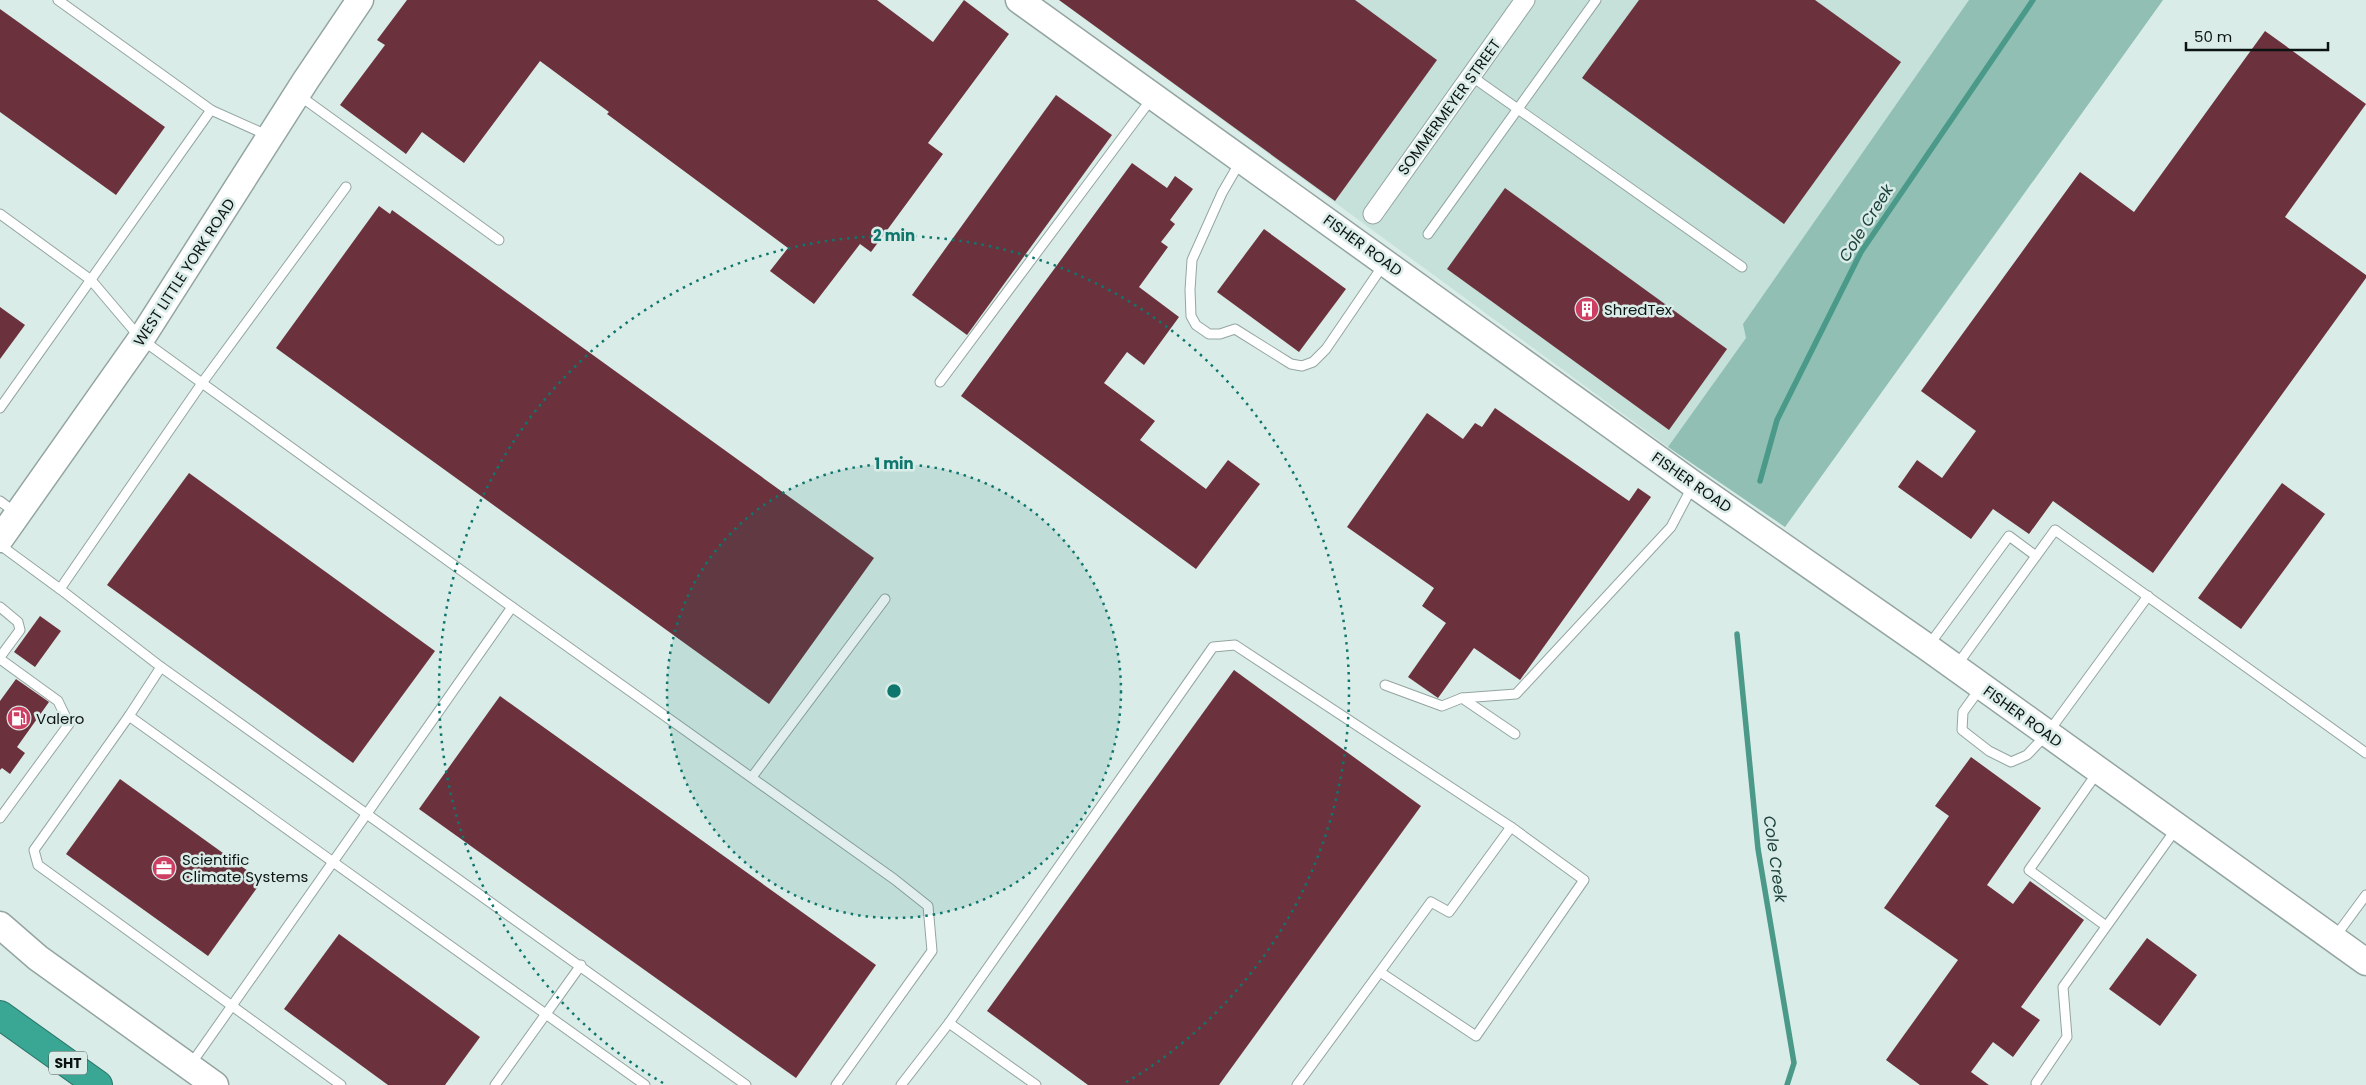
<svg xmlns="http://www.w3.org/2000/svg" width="2366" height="1085" font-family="Poppins,sans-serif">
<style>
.built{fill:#c5e1da}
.green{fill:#91bfb4}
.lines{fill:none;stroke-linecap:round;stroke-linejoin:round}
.stream{stroke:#4a9989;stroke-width:5.5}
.building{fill:#6b323d}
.lane-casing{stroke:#94a5a1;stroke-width:11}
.street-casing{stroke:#94a5a1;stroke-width:21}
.secondary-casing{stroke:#94a5a1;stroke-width:29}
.highway-casing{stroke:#2a7366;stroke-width:30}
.lane{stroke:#fff;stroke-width:9}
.street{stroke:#fff;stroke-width:19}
.secondary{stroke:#fff;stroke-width:26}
.highway{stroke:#3aa794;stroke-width:28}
.ring{fill:none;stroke:#0f766e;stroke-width:2.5;stroke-dasharray:2.5 5}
.labels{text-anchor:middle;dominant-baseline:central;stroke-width:5;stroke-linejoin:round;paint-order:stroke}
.shield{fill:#d9ece7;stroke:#4a5452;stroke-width:1}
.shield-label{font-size:14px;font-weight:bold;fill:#0d1312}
.street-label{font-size:15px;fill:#0d1312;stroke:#d9ece7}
.poi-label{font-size:15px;fill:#0d1312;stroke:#d9ece7;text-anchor:start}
.water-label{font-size:16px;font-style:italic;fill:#1d423b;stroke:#d9ece7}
.centre{fill:#0f766e;stroke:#d9ece7;stroke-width:2.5}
.ring-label{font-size:15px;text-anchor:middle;font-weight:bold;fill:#0f766e;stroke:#d9ece7;stroke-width:5;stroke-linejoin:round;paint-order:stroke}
</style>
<rect width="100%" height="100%" fill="#d9ece7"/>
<path class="built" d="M1059 0H2163L1785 527 1668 447Z"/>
<path class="green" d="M1969 0H2163L1785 527 1668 447 1746 338 1743 324Z"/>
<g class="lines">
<g class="stream">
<path d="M1760 481 1777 420 1861 252 2033 0"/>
<path d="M1737 634 1758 849 1794 1063 1787 1085"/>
</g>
</g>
<g class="building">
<path d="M407 0H877L933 42 964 0 1009 34 928 143 943 154 871 252 860 244 814 304 770 271 788 248 607 114 609 112 540 61 464 163 422 132 406 154 340 105 385 45 377 40Z"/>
<path d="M1059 0H1355L1437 60 1335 201Z"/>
<path d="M1639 0H1815L1901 62 1784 224 1582 78Z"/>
<path d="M0 9 165 127 116 195 0 112Z"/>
<path d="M2265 31 2366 104 2285 217 2366 275V278L2153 573 2053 501 2029 534 1993 509 1971 539 1898 487 1917 460 1942 478 1976 431 1921 391 2080 172 2134 212Z"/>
<path d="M1056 95 1112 135 967 335 912 295Z"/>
<path d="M1132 163 1167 188 1175 176 1193 189 1170 220 1175 224 1161 242 1168 247 1139 287 1179 317 1144 365 1127 352 1104 383 1155 421 1140 440 1206 489 1228 460 1260 484 1196 569 961 396Z"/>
<path d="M1505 188 1727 349 1669 430 1447 269Z"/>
<path d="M379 206 390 214 392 210 874 558 769 704 276 348Z"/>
<path d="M1264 229 1346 289 1299 352 1217 292Z"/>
<path d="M0 307 25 325 0 359Z"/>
<path d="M1495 408 1629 501 1638 488 1651 497 1520 680 1474 648 1438 698 1408 677 1446 623 1422 606 1434 588 1347 527 1427 413 1463 439 1475 423 1482 427Z"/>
<path d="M189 473 435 651 353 763 107 585Z"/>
<path d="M2282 483 2325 514 2241 629 2198 598Z"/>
<path d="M40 616 61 631 35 667 14 652Z"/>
<path d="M1234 670 1421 806 1219 1085H1088L987 1011Z"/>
<path d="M16 679 49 702 17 747 25 753 10 774 2 768 0 770V701Z"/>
<path d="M500 696 876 965 796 1078 419 809Z"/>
<path d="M1971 757 2041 808 1987 885 2013 904 2030 881 2084 920 2021 1007 2040 1020 2013 1057 1993 1042 1971 1072 1989 1085H1920L1886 1060 1958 960 1884 908 1949 816 1935 806Z"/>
<path d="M120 779 262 881 208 956 66 854Z"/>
<path d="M339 934 480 1037 445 1085H388L284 1009Z"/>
<path d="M2147 938 2197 975 2160 1026 2109 989Z"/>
</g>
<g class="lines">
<g class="lane-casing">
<g id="lane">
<path d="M58 0 211 110 269 136"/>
<path d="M1471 76 1742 267"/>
<path d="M300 96 499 240"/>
<path d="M1240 162 1222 193 1192 260 1190 290 1191 316 1196 325 1209 334H1220L1235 329 1291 364 1302 366 1313 362 1326 349 1384 264"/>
<path d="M0 214 91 280 141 339 512 607 894 879 928 906 932 951 836 1085"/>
<path d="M1428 234 1596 0"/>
<path d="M940 382 1152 98"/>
<path d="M0 408 211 110"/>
<path d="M0 501 16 513"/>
<path d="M0 545 60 589"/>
<path d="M0 607 18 622 20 630 0 657"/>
<path d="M1929 645 2009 536 2036 556"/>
<path d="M0 659 58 701 69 724 0 818"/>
<path d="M1957 665 2055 530 2366 753"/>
<path d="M161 667 746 1085"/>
<path d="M1385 685 1442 706 1462 698 1515 734"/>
<path d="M1981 687 1963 712 1962 730 1989 751 2011 762 2027 755 2047 734 2148 596"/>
<path d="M1462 698 1516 694 1671 527 1692 487"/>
<path d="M129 716 645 1085"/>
<path d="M2097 773 2029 870 2106 926"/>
<path d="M752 777 885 599"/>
<path d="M2335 937 2366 895"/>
<path d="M191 1064 512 607"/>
<path d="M2036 1083 2067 1037 2063 987 2176 829"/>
<path d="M341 1085 38 865 34 850 129 716 161 667 60 589 202 383 346 187"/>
<path d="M495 1085 581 965"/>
<path d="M901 1085 949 1023"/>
<path d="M1036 1085 949 1023 1213 647 1235 645 1511 827"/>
<path d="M1297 1085 1431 902 1449 912 1511 827 1584 880 1476 1036 1380 972"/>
</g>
</g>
<g class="street-casing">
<path id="street" d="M1373 214 1525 0"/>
</g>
<g class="secondary-casing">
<g id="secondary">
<path d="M1019 0 1693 484 1927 647 2366 962"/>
<path d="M0 539 141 339 306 80 360 0"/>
<path d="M0 925 38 958 215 1085"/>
</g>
</g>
<g class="highway-casing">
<path id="highway" d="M0 1015 98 1085"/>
</g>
<use href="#lane" class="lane"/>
<use href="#street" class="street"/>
<use href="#secondary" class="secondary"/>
<use href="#highway" class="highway"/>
</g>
<circle cx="894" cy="691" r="227" fill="#0f766e" fill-opacity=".12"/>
<g class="ring">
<circle cx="894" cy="691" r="227"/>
<path d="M663 1083A455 455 0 1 1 1125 1083"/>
</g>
<defs>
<g id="building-disc" transform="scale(1.25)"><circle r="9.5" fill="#ce3e62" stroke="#d9ece7"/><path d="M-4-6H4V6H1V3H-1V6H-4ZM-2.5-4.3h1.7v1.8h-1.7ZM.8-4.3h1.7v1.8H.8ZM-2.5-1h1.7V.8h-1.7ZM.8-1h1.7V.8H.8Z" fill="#fff"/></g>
<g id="fuel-disc" transform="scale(1.25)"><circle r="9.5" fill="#ce3e62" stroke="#d9ece7"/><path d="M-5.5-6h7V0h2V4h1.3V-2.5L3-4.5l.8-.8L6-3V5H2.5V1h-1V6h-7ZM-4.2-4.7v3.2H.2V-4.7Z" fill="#fff"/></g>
<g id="office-disc" transform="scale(1.25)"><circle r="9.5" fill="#ce3e62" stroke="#d9ece7"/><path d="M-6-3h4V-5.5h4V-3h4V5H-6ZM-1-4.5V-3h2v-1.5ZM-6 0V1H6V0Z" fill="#fff"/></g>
</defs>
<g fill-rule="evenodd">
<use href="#building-disc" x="1587" y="309"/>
<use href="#fuel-disc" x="19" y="718"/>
<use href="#office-disc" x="164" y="868"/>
</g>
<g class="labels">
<rect class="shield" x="49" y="1051.5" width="38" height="23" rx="4"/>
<g class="shield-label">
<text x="68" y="1063">SHT</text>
</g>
<g class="street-label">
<text transform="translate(1449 107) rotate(-54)">SOMMERMEYER STREET</text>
<text transform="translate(1363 245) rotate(36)">FISHER ROAD</text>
<text transform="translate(184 272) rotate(-57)">WEST LITTLE YORK ROAD</text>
<text transform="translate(1692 482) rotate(35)">FISHER ROAD</text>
<text transform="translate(2023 716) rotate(36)">FISHER ROAD</text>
</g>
<g class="poi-label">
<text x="1604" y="309">ShredTex</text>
<text x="36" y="718">Valero</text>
<text x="182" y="859">Scientific<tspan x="182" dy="17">Climate Systems</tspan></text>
</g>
<g class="water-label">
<text transform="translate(1866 223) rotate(-58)">Cole Creek</text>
<text transform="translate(1775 859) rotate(82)">Cole Creek</text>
</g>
</g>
<circle cx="894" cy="691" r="8" class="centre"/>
<g class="ring-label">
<text x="894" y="241">2 min</text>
<text x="894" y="469">1 min</text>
</g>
<path d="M2186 42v8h142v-8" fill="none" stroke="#0d1312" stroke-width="2.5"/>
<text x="2194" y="42" font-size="15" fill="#0d1312" stroke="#d9ece7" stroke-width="4" paint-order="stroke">50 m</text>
</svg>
